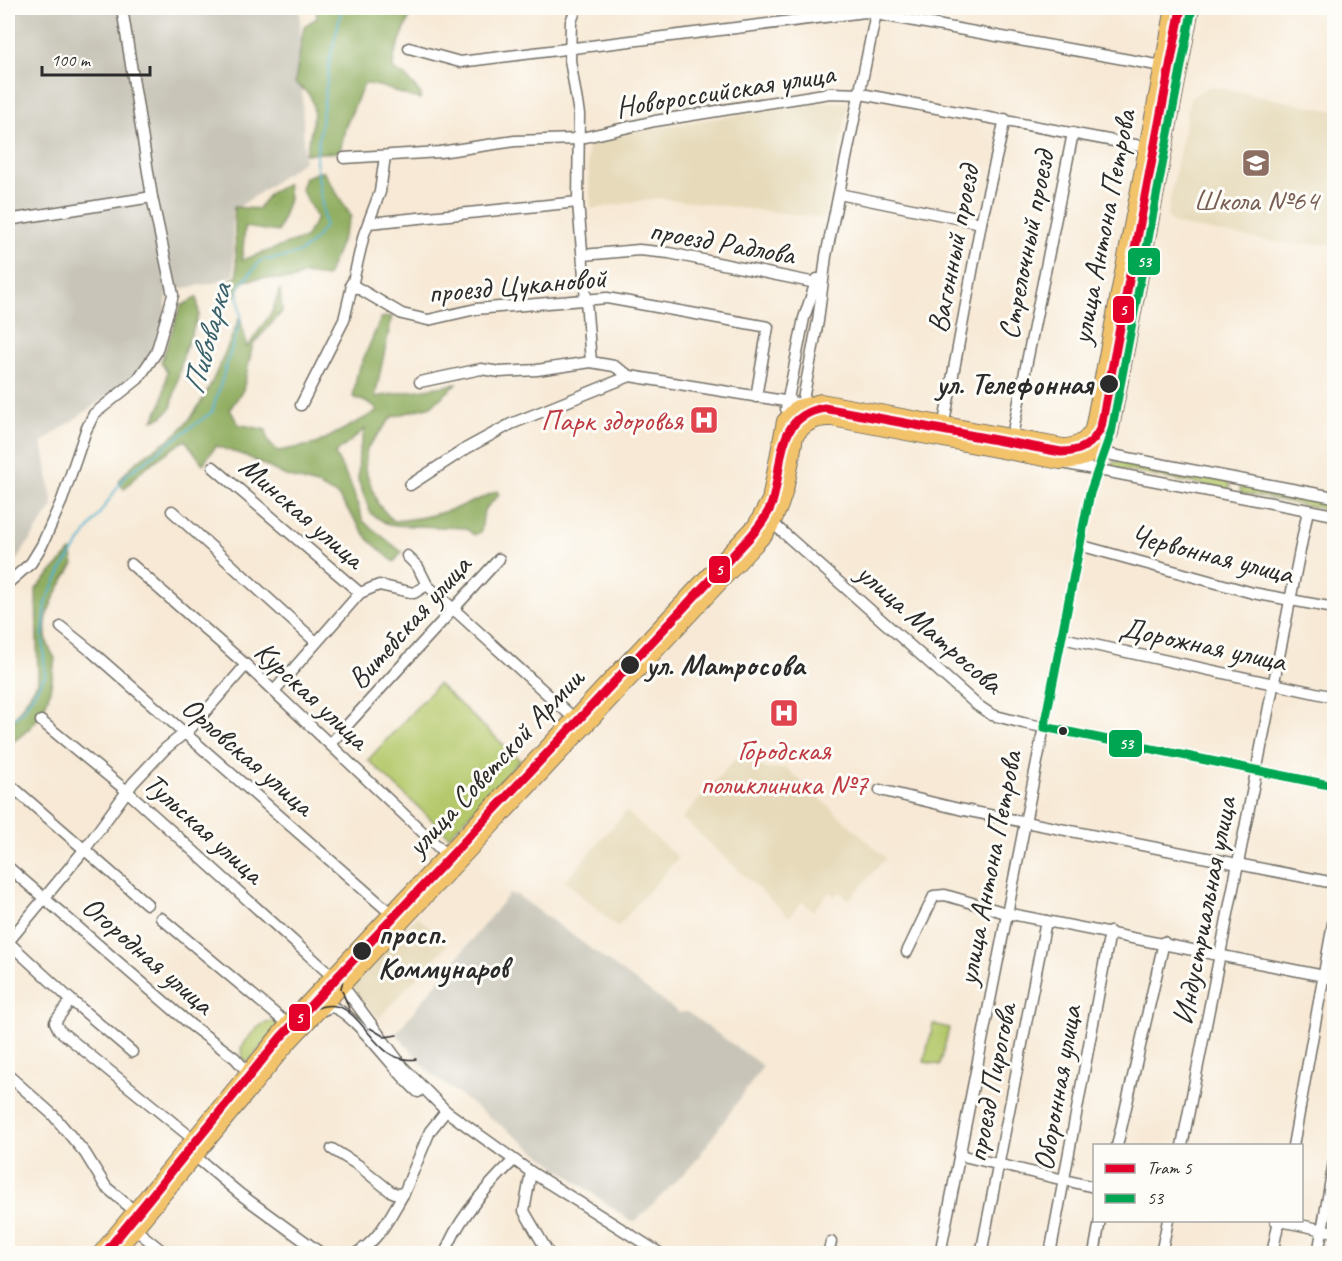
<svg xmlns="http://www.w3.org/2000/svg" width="1342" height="1261" font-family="Caveat,sans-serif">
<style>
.built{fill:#e6daba}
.industrial{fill:#c8c4b8}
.green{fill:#b5c96c;stroke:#707a4c;stroke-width:1.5}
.forest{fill:#90ad60;stroke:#5e6c46;stroke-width:1.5}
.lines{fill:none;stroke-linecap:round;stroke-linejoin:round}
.stream{stroke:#4fb1cd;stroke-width:2}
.minor-casing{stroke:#726e66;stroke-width:13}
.major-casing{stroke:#726e66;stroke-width:16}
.minor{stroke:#fff;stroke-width:10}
.major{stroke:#f2c36a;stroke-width:14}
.tram{stroke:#2b2b2b;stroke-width:1.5}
.bus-1-casing{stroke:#fdfcf7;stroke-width:14}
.bus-1{stroke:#00a651;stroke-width:9}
.tram-1-casing{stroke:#fdfcf7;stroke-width:14}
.tram-1{stroke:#e4002b;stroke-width:9}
.stop-dot{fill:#2b2b2b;stroke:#fdfcf7;stroke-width:2}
.labels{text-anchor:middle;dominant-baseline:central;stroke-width:6;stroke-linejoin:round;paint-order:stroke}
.street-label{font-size:30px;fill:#2b2b2b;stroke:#fdfcf7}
.education-label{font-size:30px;fill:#785e54;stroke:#fdfcf7}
.stop-label{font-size:30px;font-weight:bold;fill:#2b2b2b;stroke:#fdfcf7;text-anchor:start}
.health-label{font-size:30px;fill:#be3a42;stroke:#fdfcf7;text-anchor:end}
.water-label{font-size:32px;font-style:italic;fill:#39616c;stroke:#fdfcf7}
.line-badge{stroke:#fdfcf7;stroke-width:2}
.badge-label{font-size:16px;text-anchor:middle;font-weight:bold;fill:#fff}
</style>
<rect width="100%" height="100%" fill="#fdfcf7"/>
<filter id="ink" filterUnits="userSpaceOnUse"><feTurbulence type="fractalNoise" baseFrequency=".0167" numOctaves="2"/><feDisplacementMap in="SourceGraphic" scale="12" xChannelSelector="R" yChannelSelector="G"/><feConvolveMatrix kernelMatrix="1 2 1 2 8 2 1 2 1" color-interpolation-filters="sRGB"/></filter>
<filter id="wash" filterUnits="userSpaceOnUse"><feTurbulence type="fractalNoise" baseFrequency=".008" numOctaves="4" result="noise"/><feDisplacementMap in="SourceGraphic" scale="24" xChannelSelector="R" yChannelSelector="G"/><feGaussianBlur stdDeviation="1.35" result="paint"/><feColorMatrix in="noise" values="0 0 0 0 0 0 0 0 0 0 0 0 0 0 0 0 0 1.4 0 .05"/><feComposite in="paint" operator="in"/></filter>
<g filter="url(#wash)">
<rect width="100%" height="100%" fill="#f7e9d5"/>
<g class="built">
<path d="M1210 86 1334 111V244H1284L1174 224 1167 216 1190 98Z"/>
<path d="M830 101 849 103 824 218 658 198 591 209 587 145 633 131Z"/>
<path d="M743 750 765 769 786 768 886 858 849 900 839 892 835 897 829 892 813 911 802 902 789 917 682 818Z"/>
<path d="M626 811 678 858 617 927 565 881Z"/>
<path d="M417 916 447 945 379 1018 350 988Z"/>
</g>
<g class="industrial">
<path d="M8 8H300L304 161 232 212 234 275 213 283 168 291 163 324 153 349 133 378 42 442 53 506 8 573Z"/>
<path d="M509 894 517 895 679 1013 687 1012 763 1066 694 1163 637 1220 630 1221 430 1073 396 1033Z"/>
</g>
<g class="green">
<path d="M1115 461 1229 482 1230 487 1228 490 1114 468 1112 464Z"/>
<path d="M1243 485 1334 503V511L1241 493 1240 488Z"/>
<path d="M438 684 520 760 449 836 368 760Z"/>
<path d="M275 1021 280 1024 248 1062 244 1061 241 1048C250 1035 258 1022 275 1021Z"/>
<path d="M933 1024 949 1028 940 1065 924 1062Z"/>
</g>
<g class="forest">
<path d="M316 8H413L394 56 393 69 405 76 421 94 420 99C400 96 385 84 364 84L345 128 340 152 305 154C309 138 319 112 310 96 307 91 299 87 295 83L304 26 317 18Z"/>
<path d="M323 171 351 216 327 277 304 274 292 280 261 278 244 281 233 297 224 284 237 276 234 207 258 209 270 193 287 184 289 199 278 232 245 227 242 260 305 238 317 218 301 189 305 177Z"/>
<path d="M280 289 282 312 253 344 243 390 230 409 238 424 266 430 268 442 278 451 316 444 378 411 373 405 353 397 357 374 381 318 392 316 375 397 457 384 431 406 392 417 367 448 365 469 378 504 393 521C430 519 463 507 497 491L499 495 484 510 481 532 474 535 465 528 389 525 371 514 358 480 359 452 365 429 335 454 351 485 363 521 402 552 394 562 369 540 338 496 320 486 286 476 246 456 216 446 203 464 185 440 142 470 124 489 119 482C133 458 159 449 179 431 205 407 226 350 240 317L247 348 272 312Z"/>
<path d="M197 297 199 314 184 352 171 408 162 417 153 420 162 403 167 372 161 362 181 306Z"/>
<path d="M71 551 74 564C56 592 32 626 55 658 50 700 46 721 8 745V722L15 717 38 682 36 589Z"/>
</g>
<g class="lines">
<path class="stream" d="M8 725 23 710 45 676 43 637 46 601 63 567 126 475 212 412 241 318 238 288 261 260C296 256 304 256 325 226L316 160 330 59 342 8"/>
</g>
</g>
<g filter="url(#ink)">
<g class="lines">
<g class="minor-casing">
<g id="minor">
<path d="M576 8 571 22 570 60 579 114 578 202 591 362"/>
<path d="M409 48 460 62 865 12 1162 66"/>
<path d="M344 158 440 152 515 141 577 139 655 121 830 93 861 94 1146 147"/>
<path d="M839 194 981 223"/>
<path d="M8 220 152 197"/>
<path d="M369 223 578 202"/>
<path d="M583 255 639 250 669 253 816 283"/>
<path d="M351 284 402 314 428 320 476 309 607 298 768 327 756 397"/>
<path d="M420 382 481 369 500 372 537 370 591 362 614 366 630 376 803 404"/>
<path d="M301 405 344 320 364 234 380 192 385 156"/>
<path d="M786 409 804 318 817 279"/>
<path d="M944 423 981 223 1005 119"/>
<path d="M796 436 818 321 826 256 877 8"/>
<path d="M1012 436 1073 133"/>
<path d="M1070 447 1334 497"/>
<path d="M1067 464 1334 515"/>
<path d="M213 467 360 593"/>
<path d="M410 485 467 448 511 424 630 376"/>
<path d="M172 511 316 642"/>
<path d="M768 519 977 705 992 715 1023 723 1334 786"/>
<path d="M1079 545 1253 593 1334 608"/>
<path d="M407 556 418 567 427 585 578 722"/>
<path d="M131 564 246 665 450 858"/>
<path d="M8 583 31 563 42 545 62 500 86 430 94 414 138 379 156 353 173 295 152 197 122 8"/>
<path d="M61 627 91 651 395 917"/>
<path d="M1062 638 1334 697"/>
<path d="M274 691 360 593 379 585 414 593 427 585"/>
<path d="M41 721 128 792 343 986 403 1067 446 1111 531 1172 661 1254"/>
<path d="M330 744 499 559"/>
<path d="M8 783 147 904"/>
<path d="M880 790 959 809 1334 883"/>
<path d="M8 867 191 1025 235 1058 252 1077"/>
<path d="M161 918 291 1027"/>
<path d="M907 952 934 896 945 895 1006 913 1334 978"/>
<path d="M71 1000 132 1052"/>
<path d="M319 1012 330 1007C352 1008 397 1075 418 1092"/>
<path d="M8 1075 53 1115 85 1153 106 1187 138 1214"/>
<path d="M198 1143 59 1030 55 1022 71 1000 8 942 85 849 133 783 165 749 192 727 246 665"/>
<path d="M1117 1146 1164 942"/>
<path d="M1182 1146 1308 510"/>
<path d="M1293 1146 1334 918"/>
<path d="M332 1149 358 1165 390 1191 397 1194 404 1193 430 1131 446 1111"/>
<path d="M190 1152 240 1194 322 1254"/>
<path d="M959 1155 1094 1187"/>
<path d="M531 1172 524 1211 549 1254"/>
<path d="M1275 1220 1334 1232"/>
<path d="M131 1226 166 1254"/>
<path d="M355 1254C380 1240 390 1216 404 1193"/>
<path d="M445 1254C457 1219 488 1185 514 1160"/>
<path d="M828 1254 831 1242"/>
<path d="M940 1254 1090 493 1108 442"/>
<path d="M981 1254 1046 921"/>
<path d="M1050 1254 1110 932"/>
<path d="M1094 1254 1100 1220"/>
<path d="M1161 1254 1168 1220"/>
<path d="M1272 1254 1279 1220"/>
<path d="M1318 1254 1334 1162"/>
</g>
</g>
<g class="major-casing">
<g id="major">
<path d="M99 1254 287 1024 755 525 769 500 784 421 797 407 821 401 1063 446C1076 446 1086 441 1092 429L1173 8"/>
<path d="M115 1254 288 1044 766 534C787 505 790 470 796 436 805 423 817 418 832 419L1060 462C1083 462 1100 455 1111 433L1192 8"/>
</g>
</g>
<use href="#minor" class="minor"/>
<use href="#major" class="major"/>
<g class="tram">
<path d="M346 968 341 988 350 1011"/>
<path d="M313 1010C363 986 367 1067 416 1059"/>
<path d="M370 1028 385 1037 397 1035"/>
</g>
<g class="bus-1-casing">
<path id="bus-1" d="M1192 8 1111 433 1090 493 1044 727 1334 786"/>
</g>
<use href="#bus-1" class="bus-1"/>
<g class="tram-1-casing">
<path id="tram-1" d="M104 1254 281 1037 752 535C760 525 768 515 772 503 784 464 774 417 824 408L1061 452C1080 452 1093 445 1101 427L1181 8"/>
</g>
<use href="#tram-1" class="tram-1"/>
</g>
</g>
<defs>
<g id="school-square" transform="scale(1.5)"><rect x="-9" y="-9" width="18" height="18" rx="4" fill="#8d6e63" stroke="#fdfcf7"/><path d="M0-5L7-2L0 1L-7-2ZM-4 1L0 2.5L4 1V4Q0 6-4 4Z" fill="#fff"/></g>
<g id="hospital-square" transform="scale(1.5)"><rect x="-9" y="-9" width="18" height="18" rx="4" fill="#e0444e" stroke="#fdfcf7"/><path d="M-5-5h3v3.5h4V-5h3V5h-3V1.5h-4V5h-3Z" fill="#fff"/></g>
</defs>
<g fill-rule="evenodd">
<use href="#school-square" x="1256" y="163"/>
<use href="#hospital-square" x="704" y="420"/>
<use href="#hospital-square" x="784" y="713"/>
</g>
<g class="stop-dot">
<circle cx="1109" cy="384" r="10"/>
<circle cx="630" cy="665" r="10"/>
<circle cx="1063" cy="731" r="5"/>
<circle cx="362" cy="951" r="10"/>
</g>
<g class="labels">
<g class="street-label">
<text transform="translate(725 90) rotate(-9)">Новороссийская улица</text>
<text transform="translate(1103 227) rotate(-79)">улица Антона Петрова</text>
<text transform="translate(722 242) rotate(10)">проезд Радлова</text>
<text transform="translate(1026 245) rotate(-79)">Стрелочный проезд</text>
<text transform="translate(953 249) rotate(-79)">Вагонный проезд</text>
<text transform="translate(517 285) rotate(-5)">проезд Цукановой</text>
<text transform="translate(302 512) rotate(41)">Минская улица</text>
<text transform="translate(1212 554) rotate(14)">Червонная улица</text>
<text transform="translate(409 622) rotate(-48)">Витебская улица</text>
<text transform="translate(930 628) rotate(41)">улица Матросова</text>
<text transform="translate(1203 644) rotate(12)">Дорожная улица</text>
<text transform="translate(312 695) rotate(43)">Курская улица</text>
<text transform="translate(248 756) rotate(41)">Орловская улица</text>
<text transform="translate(495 762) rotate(-47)">улица Советской Армии</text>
<text transform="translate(204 828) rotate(42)">Тульская улица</text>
<text transform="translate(989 868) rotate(-79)">улица Антона Петрова</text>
<text transform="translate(1204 911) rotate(-79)">Индустриальная улица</text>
<text transform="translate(148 955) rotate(41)">Огородная улица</text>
<text transform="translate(991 1083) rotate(-79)">проезд Пирогова</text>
<text transform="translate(1057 1088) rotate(-80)">Оборонная улица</text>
</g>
<g class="education-label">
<text x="1256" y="200">Школа №64</text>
</g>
<g class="stop-label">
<text x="1093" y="384" text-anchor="end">ул. Телефонная</text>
<text x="646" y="665">ул. Матросова</text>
<text x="378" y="934">просп.<tspan x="378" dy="34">Коммунаров</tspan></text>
</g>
<g class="health-label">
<text x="683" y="420">Парк здоровья</text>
<text x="784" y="750" text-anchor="middle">Городская<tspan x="784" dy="34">поликлиника №7</tspan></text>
</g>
<g class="water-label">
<text transform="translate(207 339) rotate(-75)">Пивоварка</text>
</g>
</g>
<g class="line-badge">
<rect x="1127" y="247" width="34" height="29" rx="6" fill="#00a651"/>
<rect x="1112" y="295" width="23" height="29" rx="6" fill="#e4002b"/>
<rect x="708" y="555" width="23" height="29" rx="6" fill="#e4002b"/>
<rect x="1108" y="729" width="35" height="29" rx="6" fill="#00a651"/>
<rect x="288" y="1003" width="23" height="29" rx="6" fill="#e4002b"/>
</g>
<g class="badge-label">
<text x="1144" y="267">53</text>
<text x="1123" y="315">5</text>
<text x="719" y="575">5</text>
<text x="1126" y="749">53</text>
<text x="299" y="1023">5</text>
</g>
<rect width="1342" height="1261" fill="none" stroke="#fdfcf7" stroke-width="30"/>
<rect x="1093" y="1144" width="210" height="78" fill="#fdfcf7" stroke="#a9a8a5" stroke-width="1.5"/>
<rect x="1105" y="1164" width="30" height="9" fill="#e4002b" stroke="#a9a8a5" stroke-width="1.5"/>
<text x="1147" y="1174" font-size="18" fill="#2b2b2b">Tram 5</text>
<rect x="1105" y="1194" width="30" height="9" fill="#00a651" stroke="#a9a8a5" stroke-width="1.5"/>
<text x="1147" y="1204" font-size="18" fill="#2b2b2b">53</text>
<path d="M42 66v9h108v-9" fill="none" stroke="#2b2b2b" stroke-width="3"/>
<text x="51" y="66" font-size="18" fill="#2b2b2b" stroke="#fdfcf7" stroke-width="4.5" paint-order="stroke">100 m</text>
</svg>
